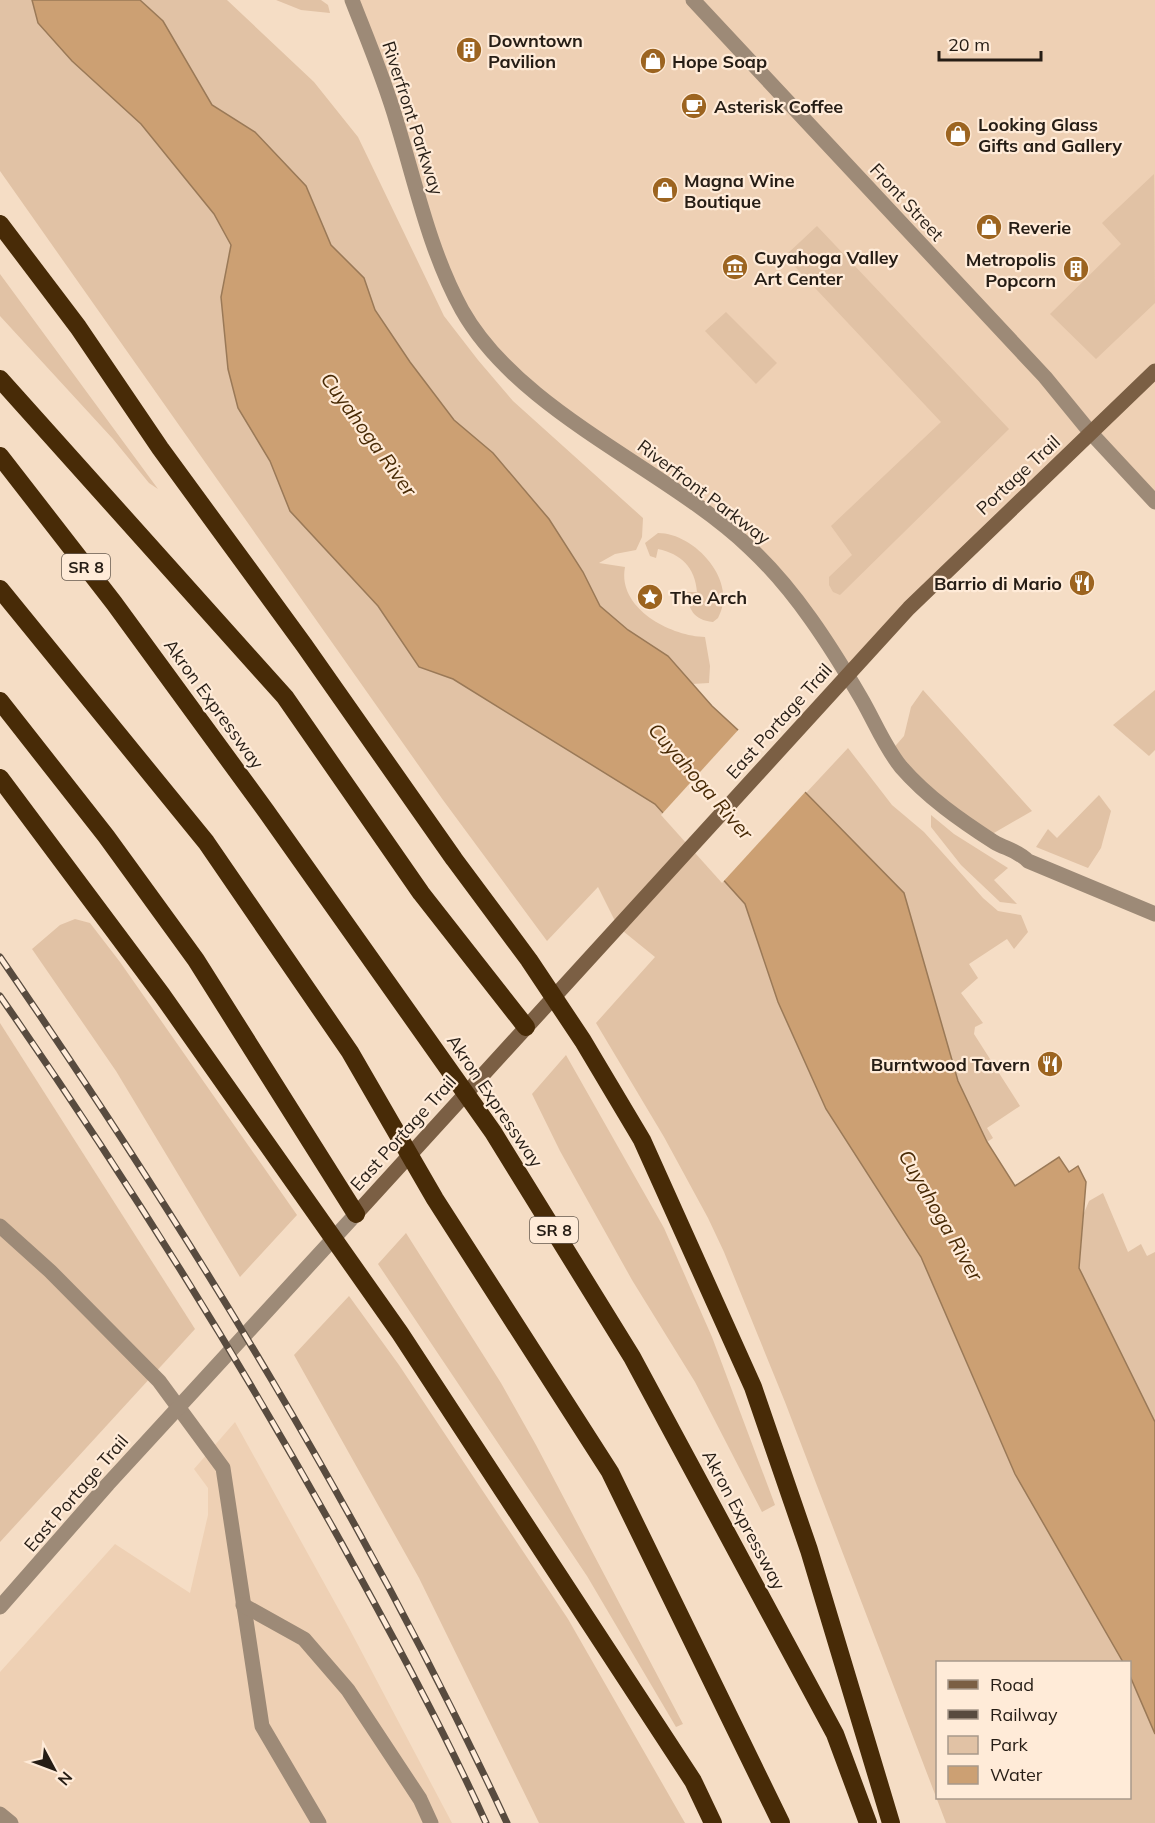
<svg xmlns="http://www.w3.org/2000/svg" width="1155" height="1823" font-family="Mulish,sans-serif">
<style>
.built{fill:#eed0b4}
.green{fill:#e1c2a5}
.water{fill:#cca073;stroke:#9a7957;stroke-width:1.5}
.pier{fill:#f5ddc5}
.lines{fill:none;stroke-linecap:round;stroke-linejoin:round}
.service{stroke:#9d8a77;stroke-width:15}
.minor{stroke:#9d8a77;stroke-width:15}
.tertiary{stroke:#9d8a77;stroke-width:15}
.secondary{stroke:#7b5f44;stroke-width:15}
.motorway{stroke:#482b07;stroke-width:18}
.rail-casing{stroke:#584b3f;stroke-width:7}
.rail{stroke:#ffebd8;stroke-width:4.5;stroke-dasharray:14;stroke-linecap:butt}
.labels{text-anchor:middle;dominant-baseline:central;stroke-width:4.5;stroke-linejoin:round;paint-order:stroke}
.shield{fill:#ffebd8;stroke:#675b50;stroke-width:1.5}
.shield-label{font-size:16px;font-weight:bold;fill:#261d15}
.poi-label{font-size:18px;font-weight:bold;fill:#261d15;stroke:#ffebd8;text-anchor:start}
.street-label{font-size:18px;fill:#261d15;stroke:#ffebd8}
.water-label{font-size:20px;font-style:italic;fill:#482a05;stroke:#ffebd8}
</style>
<rect width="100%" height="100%" fill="#f5ddc5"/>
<g class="built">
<path d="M352 0H1155V502L1091 432 849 679 766 563 553 406 462 310Z"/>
<path d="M235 1422 349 1628 452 1823H11L0 1814V1672L115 1544 190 1593 208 1515V1488L194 1469Z"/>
</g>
<g class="green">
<path d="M0 0H32L38 23 72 61 141 124 214 214 231 245 221 297 228 369 238 408 270 461 290 511 378 606 419 667 453 679 655 804 745 904 778 1002 826 1109 921 1257 1015 1474 1123 1662H938V1798H1130V1676L1155 1734V1823H946L785 1402 724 1252 708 1218 664 1137 596 1023 655 957 618 927 598 887 547 941 443 800 0 171Z"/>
<path d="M141 0H227L314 82 358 137 444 316 478 360 513 401 643 518 642 537 636 550 615 554 599 563 625 567C617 608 670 636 705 637L710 666 709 683 692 684 668 656 628 630 600 606 583 572 549 519 493 453 454 420 410 362 375 310 364 278 331 245 308 190 255 132 212 105 163 21Z"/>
<path d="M276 0H321L328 5 330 13 301 10Z"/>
<path d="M1154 174 1155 303 1096 359 1050 314 1121 244 1102 223Z"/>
<path d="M817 226 1009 429 840 595 833 592 829 585V577L852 555 831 526 941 422 785 256Z"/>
<path d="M0 274 158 489 149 483 113 439 0 316Z"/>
<path d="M726 312 777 363 756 384 705 331Z"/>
<path d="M658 533C695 533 739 582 718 618L713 622C693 620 689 609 686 592H697C695 567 681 554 658 549L656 558 650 556 645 543Z"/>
<path d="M923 690 1032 811 987 837 890 752 904 736 911 707Z"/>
<path d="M1155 690V750L1149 756 1113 725Z"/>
<path d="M848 748 892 805 924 832 983 898 998 911 1021 915 1028 932 1014 949 1007 939 969 964 978 978 961 993 983 1023 975 1027 974 1034 1020 1106 987 1128 993 1138 987 1142 958 1081 904 893 806 793Z"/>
<path d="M1099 795 1111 811 1101 848 1088 868 1036 847 1048 829 1057 838Z"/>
<path d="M931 815 954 834 1008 868 994 880 1017 904 1000 902 961 865 931 827Z"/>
<path d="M75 919 90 923 120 962 297 1215 240 1277 116 1071 32 949 60 925Z"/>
<path d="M0 1023 195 1329 0 1542Z"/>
<path d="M566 1055 664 1228 712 1337 775 1505 762 1512 695 1382 632 1280 560 1151 532 1094Z"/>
<path d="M1103 1193 1128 1252 1141 1244 1147 1256 1155 1252V1422L1079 1268 1084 1213 1089 1201Z"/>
<path d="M406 1233 501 1383 536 1445 683 1724 676 1727 587 1576 378 1264Z"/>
<path d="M349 1296 399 1365 568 1619 685 1823H539L419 1578 294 1355Z"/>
</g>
<path class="water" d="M32 0H140L163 21 212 105 255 132 306 186 331 245 364 278 375 310 410 362 454 420 493 453 549 519 583 572 600 606 628 630 668 656 712 706 806 793 904 893 958 1081 987 1142 1015 1186 1059 1157 1069 1172 1078 1166 1086 1182 1079 1268 1155 1422V1734L1130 1676V1662H1123L1015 1474 921 1257 826 1109 778 1002 745 904 655 804 453 679 419 667 378 606 290 511 270 461 238 408 228 369 221 297 231 245 214 214 141 124 72 61 38 23Z"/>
<path class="pier" d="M740 728 807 790 722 883 661 815Z"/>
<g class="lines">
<g class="service">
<path d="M0 1226 50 1271 159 1381 223 1468 262 1726 319 1823"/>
<path d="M243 1605 304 1639 348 1690 420 1799 431 1823"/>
</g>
<path class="minor" d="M352 0C368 41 385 81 397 123 416 185 430 252 462 310 520 413 666 468 750 548 795 590 830 645 861 698 875 722 884 746 901 767 927 797 960 820 994 842 1006 849 1017 850 1028 861L1155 914"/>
<g class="tertiary">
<path d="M693 0 1045 377 1090 432 1155 502"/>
<path d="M0 1607 108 1484 356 1214"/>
<path d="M0 1814 11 1823"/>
</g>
<path class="secondary" d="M356 1214 909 608 1155 371"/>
<g class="motorway">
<path d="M0 224 78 327 160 448 304 645 454 859 529 960 583 1041 642 1140 753 1387 809 1550 891 1823"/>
<path d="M0 379 285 697 421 893 526 1027"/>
<path d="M0 456 114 603 266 811 493 1132 632 1357 835 1734 868 1823"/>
<path d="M0 589 206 842 350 1052 435 1199 610 1472 781 1823"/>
<path d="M0 701 106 836 196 960 356 1214"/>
<path d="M0 778 162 995 400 1333 693 1781 713 1823"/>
</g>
<g class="rail-casing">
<g id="rail">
<path d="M0 957C190 1233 365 1519 507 1823"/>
<path d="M0 996C123 1173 237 1355 342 1544 392 1635 443 1728 486 1823"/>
</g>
</g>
<use href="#rail" class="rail"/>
</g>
<defs>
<g id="building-disc" transform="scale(1.35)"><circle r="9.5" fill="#9c6420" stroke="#ffebd8"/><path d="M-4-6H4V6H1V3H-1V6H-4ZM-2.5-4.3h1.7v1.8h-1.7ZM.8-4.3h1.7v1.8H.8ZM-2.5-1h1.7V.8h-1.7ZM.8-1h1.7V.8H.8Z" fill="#fff"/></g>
<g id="shop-disc" transform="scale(1.35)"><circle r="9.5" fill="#9c6420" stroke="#ffebd8"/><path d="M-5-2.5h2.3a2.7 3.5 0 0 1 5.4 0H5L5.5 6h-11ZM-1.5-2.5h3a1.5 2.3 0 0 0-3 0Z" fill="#fff"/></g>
<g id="cafe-disc" transform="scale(1.35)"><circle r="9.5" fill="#9c6420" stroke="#ffebd8"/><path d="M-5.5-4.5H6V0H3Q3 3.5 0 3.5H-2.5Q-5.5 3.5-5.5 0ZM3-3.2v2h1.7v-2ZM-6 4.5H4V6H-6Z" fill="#fff"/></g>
<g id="museum-disc" transform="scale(1.35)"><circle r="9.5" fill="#9c6420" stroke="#ffebd8"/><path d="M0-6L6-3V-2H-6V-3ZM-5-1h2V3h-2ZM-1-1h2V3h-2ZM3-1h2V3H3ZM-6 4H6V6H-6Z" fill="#fff"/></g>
<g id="restaurant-disc" transform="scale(1.35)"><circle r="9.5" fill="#9c6420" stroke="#ffebd8"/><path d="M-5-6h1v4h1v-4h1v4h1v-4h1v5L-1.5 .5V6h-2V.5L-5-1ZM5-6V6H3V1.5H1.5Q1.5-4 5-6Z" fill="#fff"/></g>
<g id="sight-disc" transform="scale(1.35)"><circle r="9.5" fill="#9c6420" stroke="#ffebd8"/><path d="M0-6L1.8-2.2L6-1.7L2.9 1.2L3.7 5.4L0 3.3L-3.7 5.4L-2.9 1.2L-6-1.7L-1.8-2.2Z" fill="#fff"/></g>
</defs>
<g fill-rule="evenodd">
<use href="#building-disc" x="469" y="50"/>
<use href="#shop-disc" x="653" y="61"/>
<use href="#cafe-disc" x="694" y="106"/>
<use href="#shop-disc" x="958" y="134"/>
<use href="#shop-disc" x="665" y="190"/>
<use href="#shop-disc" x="989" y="227"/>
<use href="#museum-disc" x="735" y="267"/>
<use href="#building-disc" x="1076" y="269"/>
<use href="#restaurant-disc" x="1082" y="583"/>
<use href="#sight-disc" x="650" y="597"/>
<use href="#restaurant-disc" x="1050" y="1064"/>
</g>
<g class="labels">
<g class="shield">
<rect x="62" y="554" width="48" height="26" rx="4.5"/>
<rect x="530" y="1217" width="48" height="26" rx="4.5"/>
</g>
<g class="shield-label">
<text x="86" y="567">SR 8</text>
<text x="554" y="1230">SR 8</text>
</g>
<g class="poi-label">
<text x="488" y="40">Downtown<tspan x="488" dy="21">Pavilion</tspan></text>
<text x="672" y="61">Hope Soap</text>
<text x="714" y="106">Asterisk Coffee</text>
<text x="978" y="124">Looking Glass<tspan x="978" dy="21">Gifts and Gallery</tspan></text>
<text x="684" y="180">Magna Wine<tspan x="684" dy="21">Boutique</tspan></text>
<text x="1008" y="227">Reverie</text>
<text x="754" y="257">Cuyahoga Valley<tspan x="754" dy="21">Art Center</tspan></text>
<text x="1056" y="259" text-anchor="end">Metropolis<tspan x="1056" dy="21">Popcorn</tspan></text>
<text x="1062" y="583" text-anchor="end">Barrio di Mario</text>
<text x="670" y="597">The Arch</text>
<text x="1030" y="1064" text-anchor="end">Burntwood Tavern</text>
</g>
<g class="street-label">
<text transform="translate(413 118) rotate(72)">Riverfront Parkway</text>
<text transform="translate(907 202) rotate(47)">Front Street</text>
<text transform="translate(1018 475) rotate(-43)">Portage Trail</text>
<text transform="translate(704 492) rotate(37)">Riverfront Parkway</text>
<text transform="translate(214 704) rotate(54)">Akron Expressway</text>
<text transform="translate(779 721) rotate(-48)">East Portage Trail</text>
<text transform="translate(495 1101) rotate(56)">Akron Expressway</text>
<text transform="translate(403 1133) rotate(-48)">East Portage Trail</text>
<text transform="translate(76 1493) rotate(-49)">East Portage Trail</text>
<text transform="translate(744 1520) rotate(62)">Akron Expressway</text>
</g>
<g class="water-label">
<text transform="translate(369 434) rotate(54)">Cuyahoga River</text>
<text transform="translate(701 781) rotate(49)">Cuyahoga River</text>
<text transform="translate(941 1215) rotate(60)">Cuyahoga River</text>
</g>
</g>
<rect x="936" y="1661" width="195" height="138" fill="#ffebd8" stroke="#a8998a" stroke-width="1.5"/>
<rect x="948" y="1680" width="30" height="9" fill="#7b5f44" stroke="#a8998a" stroke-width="1.5"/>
<text x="990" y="1691" font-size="18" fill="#261d15">Road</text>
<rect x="948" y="1710" width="30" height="9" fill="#584b3f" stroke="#a8998a" stroke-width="1.5"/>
<text x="990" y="1721" font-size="18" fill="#261d15">Railway</text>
<rect x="948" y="1736" width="30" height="18" fill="#e1c2a5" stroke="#a8998a" stroke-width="1.5"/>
<text x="990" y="1751" font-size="18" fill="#261d15">Park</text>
<rect x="948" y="1766" width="30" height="18" fill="#cca073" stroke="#a8998a" stroke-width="1.5"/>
<text x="990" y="1781" font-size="18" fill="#261d15">Water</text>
<g transform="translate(54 1769) rotate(131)" stroke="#ffebd8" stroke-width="4.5" paint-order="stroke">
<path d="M0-4.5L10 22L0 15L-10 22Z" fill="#261d15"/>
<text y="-9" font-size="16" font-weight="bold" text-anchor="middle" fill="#261d15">N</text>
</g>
<path d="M939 51v9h102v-9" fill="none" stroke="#261d15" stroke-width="3"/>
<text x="948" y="51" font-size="18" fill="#261d15" stroke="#ffebd8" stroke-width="4.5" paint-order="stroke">20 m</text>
</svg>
